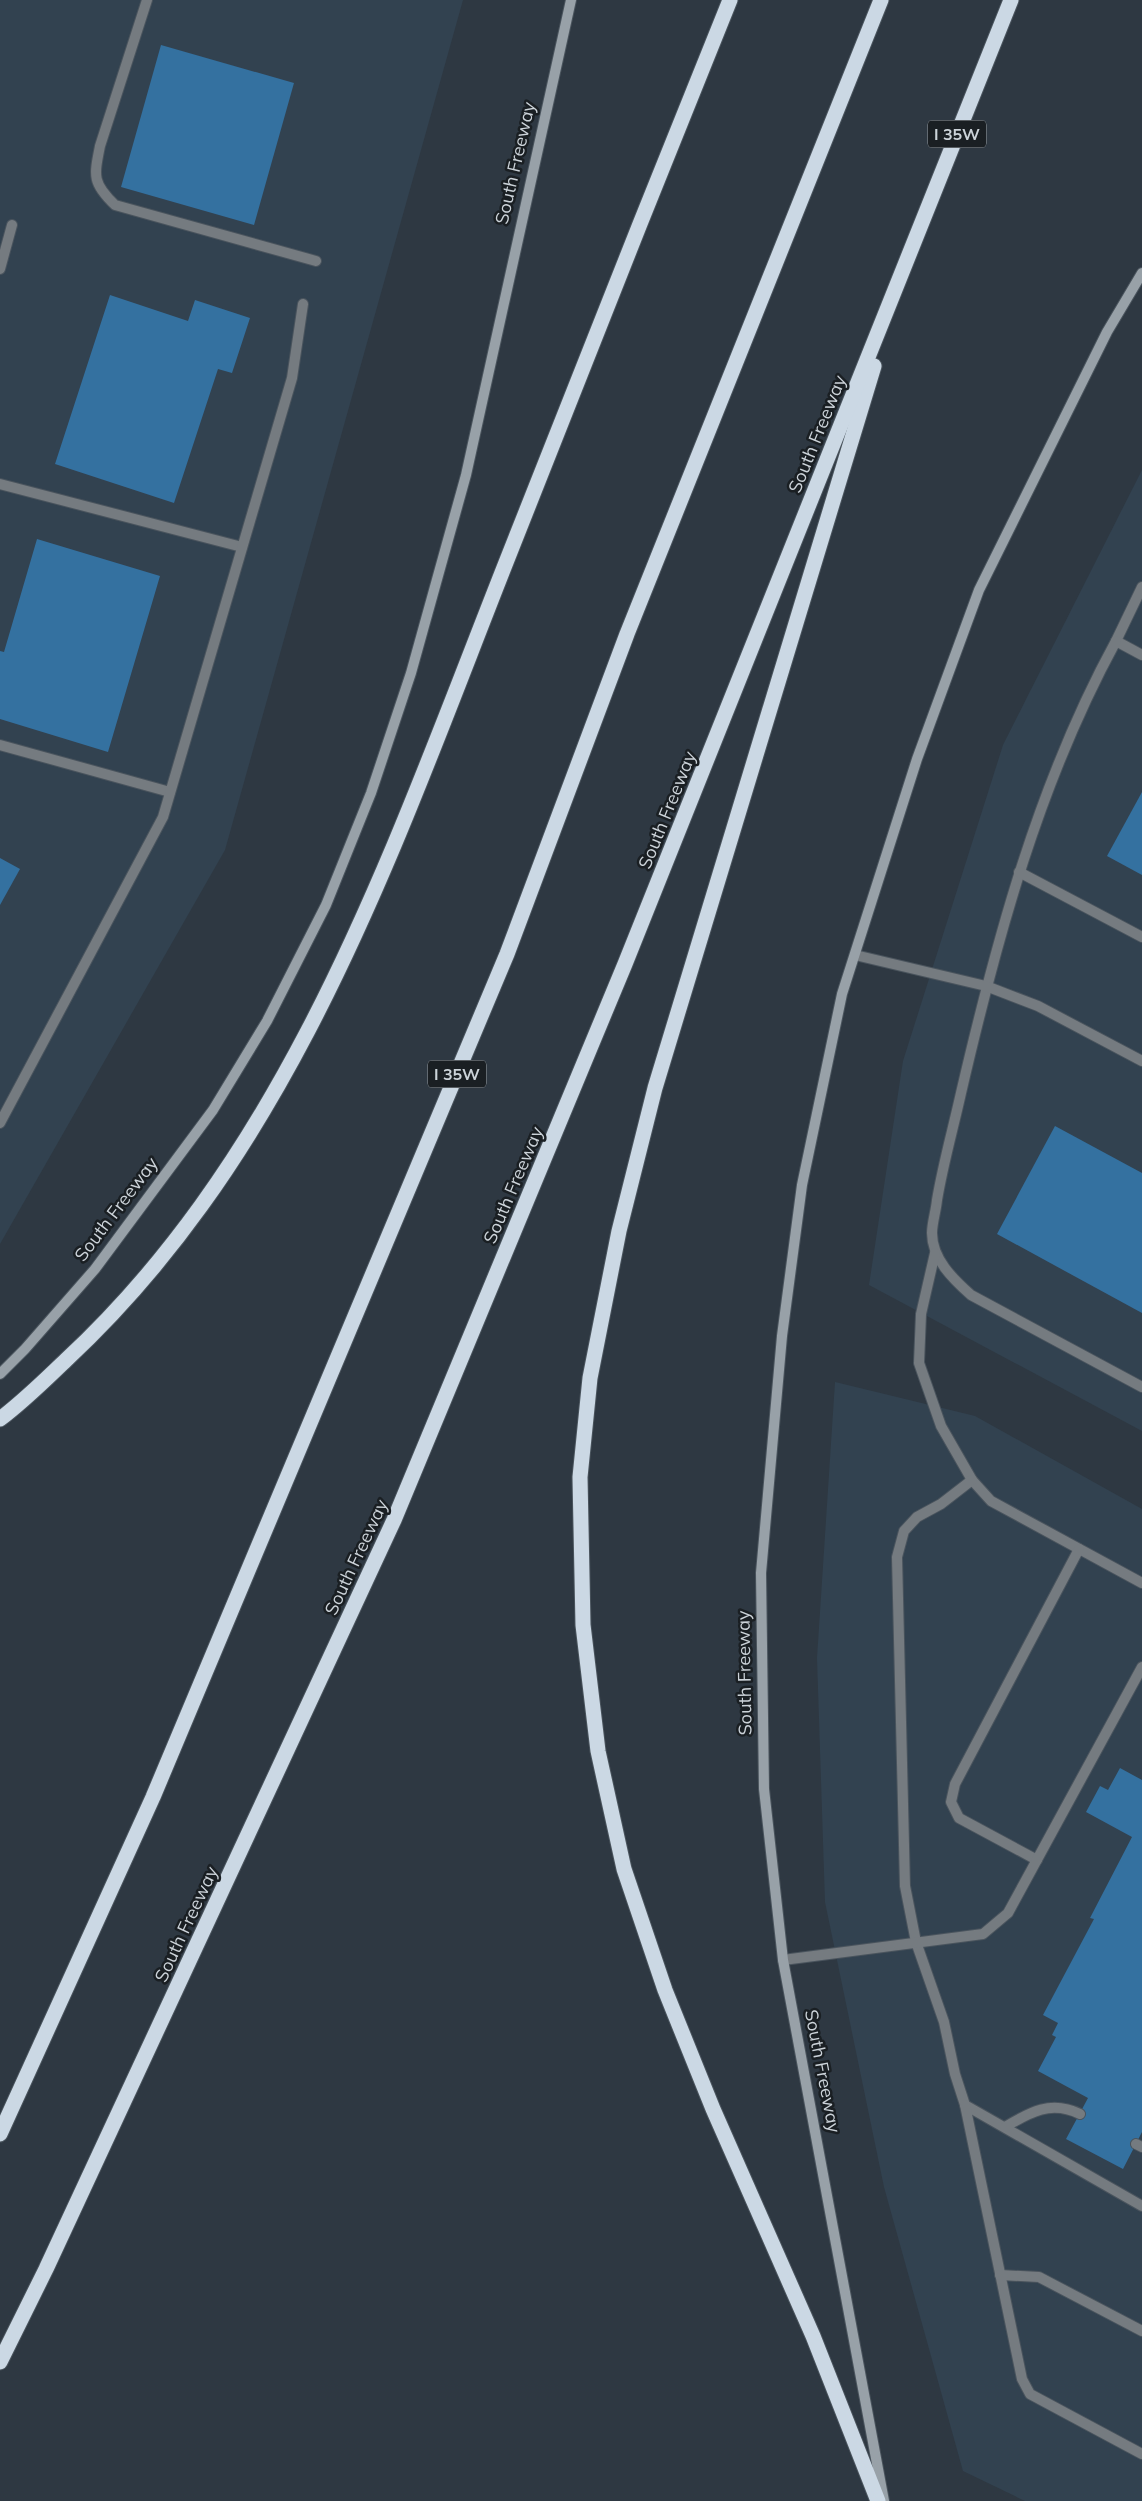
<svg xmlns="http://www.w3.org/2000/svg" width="1142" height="2501" font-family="Mulish,sans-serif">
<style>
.built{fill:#324250}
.building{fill:#3471a0}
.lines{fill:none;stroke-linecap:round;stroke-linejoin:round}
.lane-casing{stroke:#4a545d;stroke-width:12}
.secondary-casing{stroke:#4a545d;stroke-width:12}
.highway-casing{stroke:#4a545d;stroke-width:17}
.lane{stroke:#757b80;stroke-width:10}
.secondary{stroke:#98a1a8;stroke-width:10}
.highway{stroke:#cbd8e4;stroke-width:15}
.labels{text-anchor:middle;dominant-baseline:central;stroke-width:5;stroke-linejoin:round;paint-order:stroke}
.shield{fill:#1a1f23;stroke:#979da2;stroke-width:1}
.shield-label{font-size:16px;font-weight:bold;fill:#ccd3d9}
.street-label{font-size:18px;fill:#ccd3d9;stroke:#1a1f23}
</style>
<rect width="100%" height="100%" fill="#2e3842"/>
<g class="built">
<path d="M0 0H463L225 850 0 1244Z"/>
<path d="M1142 470V1431L869 1285 903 1061 1003 745Z"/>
<path d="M835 1382 975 1416 1142 1509V2501H1025L963 2471 884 2187 825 1902 817 1658Z"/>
</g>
<g class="building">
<path d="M161 45 294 83 254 225 121 187Z"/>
<path d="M110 295 188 321 195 300 250 318 232 373 218 369 174 503 55 464Z"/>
<path d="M37 539 160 576 108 752 0 719V651L4 652Z"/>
<path d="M1142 792V875L1107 856Z"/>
<path d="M0 858 20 869 0 905Z"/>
<path d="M1055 1126 1142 1173V1313L997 1234Z"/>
<path d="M1120 1768 1142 1780V2132L1123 2169 1066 2139 1088 2098 1038 2071 1056 2037 1052 2035 1058 2023 1043 2015 1094 1919 1090 1918 1132 1837 1086 1812 1100 1786 1108 1790Z"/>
</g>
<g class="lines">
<g class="lane-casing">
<g id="lane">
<path d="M147 0 100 146C94 176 92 183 115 205L316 261"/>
<path d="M0 269 12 225"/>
<path d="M0 484 242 547"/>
<path d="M1142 587 1116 641 1142 655"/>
<path d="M1116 641C1039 782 997 938 961 1093 953 1129 943 1164 937 1200 936 1211 932 1223 932 1233 932 1259 953 1279 971 1295L1142 1387"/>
<path d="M0 745 170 792"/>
<path d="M1019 872 1142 937"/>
<path d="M855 955 986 986 1038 1006 1142 1061"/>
<path d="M0 1123 163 817 292 378 303 304"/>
<path d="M935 1253 921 1314 919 1363 941 1426 972 1480 991 1501 1142 1583"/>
<path d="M972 1480 941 1504 917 1517 904 1531 897 1557 905 1886 916 1942 944 2022 955 2074 965 2105 1142 2206"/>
<path d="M1037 1860 959 1818 951 1802 955 1784 1079 1549"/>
<path d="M783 1960 983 1934 1008 1913 1142 1667"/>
<path d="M965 2105 1022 2379 1030 2394 1142 2454"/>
<path d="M1005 2127C1030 2112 1051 2100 1080 2114"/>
<path d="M1136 2144 1142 2147"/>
<path d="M1000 2275 1039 2277 1142 2331"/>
</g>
</g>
<g class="secondary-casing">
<g id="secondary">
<path d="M0 1374 25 1349 95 1269 213 1110 267 1021 326 905 371 793 411 673 466 475 571 0"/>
<path d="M884 2501 783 1960 764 1789 761 1573 782 1336 802 1185 842 994 917 759 979 590 1107 332 1142 273"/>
</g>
</g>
<g class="highway-casing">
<g id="highway">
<path d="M874 366 655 1088 619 1231 590 1378 580 1477 583 1625 598 1751 624 1869 665 1990 713 2109 813 2336 878 2501"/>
<path d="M0 1419C24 1401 45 1380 66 1360 294 1148 394 846 505 565 579 376 654 188 730 0"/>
<path d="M0 2134 153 1797 507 954 627 634 881 0"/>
<path d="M0 2362 46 2269 394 1520 625 964 1011 0"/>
</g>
</g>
<use href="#lane" class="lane"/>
<use href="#secondary" class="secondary"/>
<use href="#highway" class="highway"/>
</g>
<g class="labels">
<g class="shield">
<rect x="928" y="120.5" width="58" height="27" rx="4"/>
<rect x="428" y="1060.5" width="58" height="27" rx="4"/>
</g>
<g class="shield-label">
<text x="957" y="134">I 35W</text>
<text x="457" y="1074">I 35W</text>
</g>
<g class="street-label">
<text transform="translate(515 163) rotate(-77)">South Freeway</text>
<text transform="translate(817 434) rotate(-68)">South Freeway</text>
<text transform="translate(667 810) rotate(-68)">South Freeway</text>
<text transform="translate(513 1185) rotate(-67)">South Freeway</text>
<text transform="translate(116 1209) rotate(-53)">South Freeway</text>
<text transform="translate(356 1557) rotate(-65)">South Freeway</text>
<text transform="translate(744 1673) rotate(-91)">South Freeway</text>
<text transform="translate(186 1924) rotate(-65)">South Freeway</text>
<text transform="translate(823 2071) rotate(79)">South Freeway</text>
</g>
</g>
</svg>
